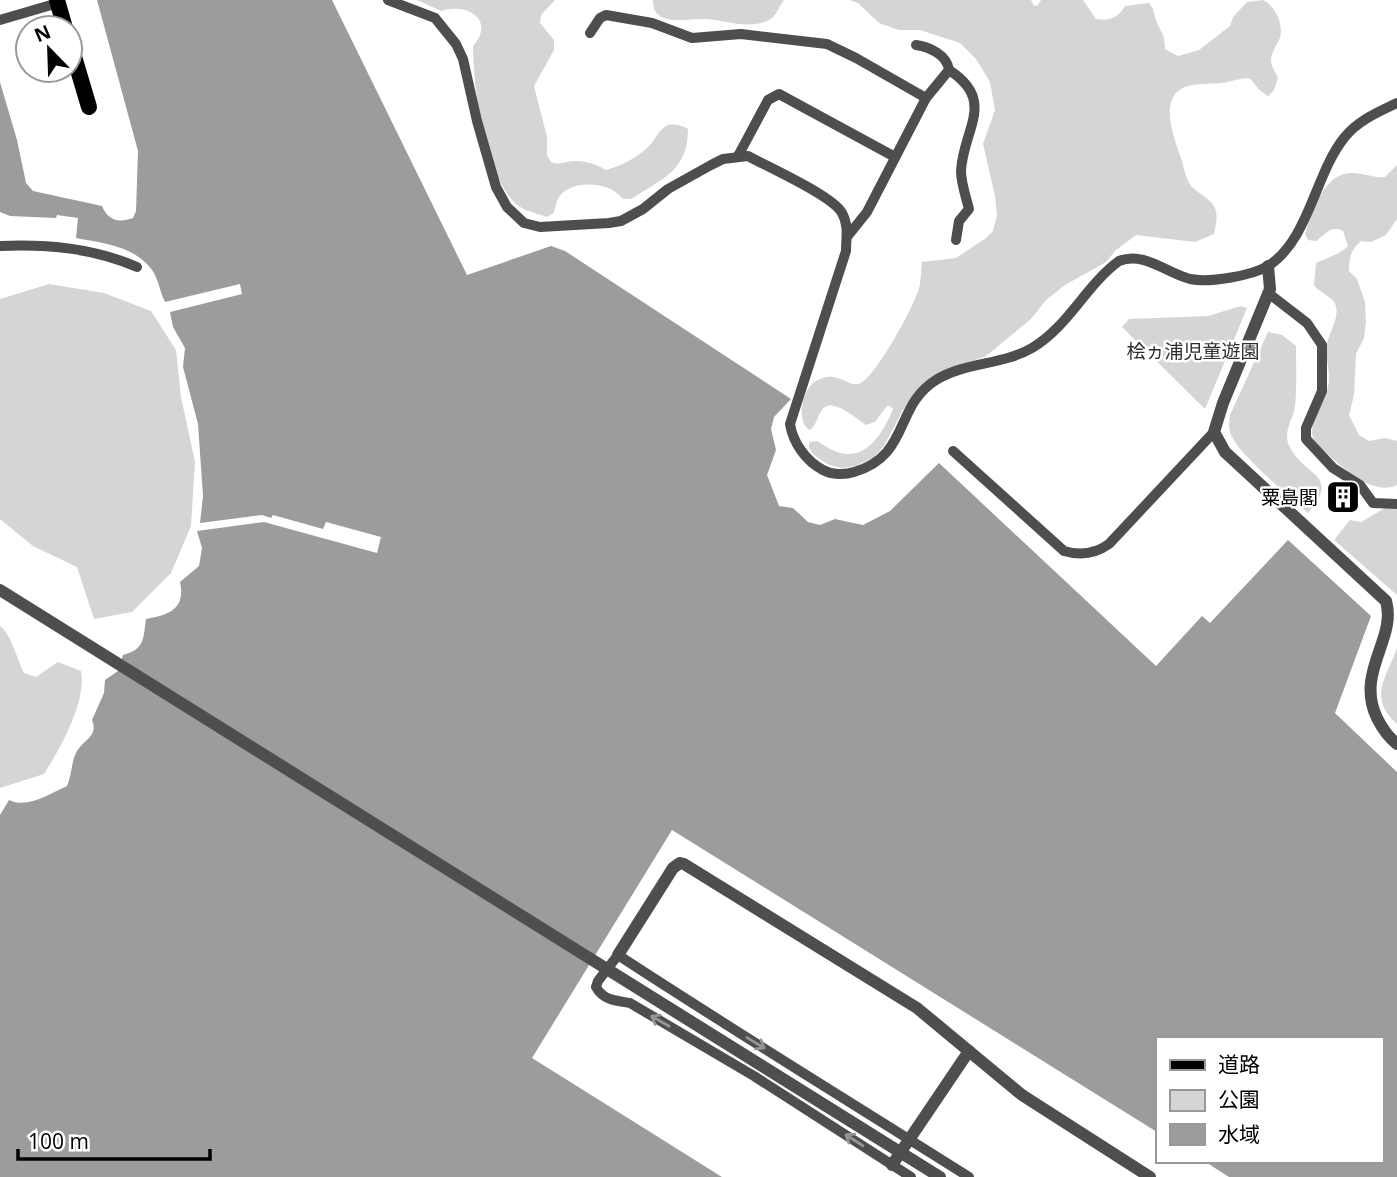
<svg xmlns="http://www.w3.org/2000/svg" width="1397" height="1177" font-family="'Open Sans','Noto Sans JP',sans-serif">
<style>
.green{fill:#d5d5d5}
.water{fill:#9c9c9c}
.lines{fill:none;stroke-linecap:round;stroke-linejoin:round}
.minor{stroke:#4e4e4e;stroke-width:10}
.tertiary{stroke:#4e4e4e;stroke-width:12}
.primary{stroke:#000;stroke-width:16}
.oneway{stroke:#959595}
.labels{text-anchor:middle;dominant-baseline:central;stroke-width:5;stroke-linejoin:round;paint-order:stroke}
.park-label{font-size:19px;fill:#2c2c2c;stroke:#fff}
.poi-label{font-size:19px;fill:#000;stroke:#fff;text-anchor:end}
</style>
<rect width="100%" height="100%" fill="#fff"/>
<g class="green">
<path d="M417 0H555L541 15 540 23 554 40V50L534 86 547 137V155L551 162C558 165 560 163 567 162 581 159 594 163 606 170 623 165 639 157 651 144 656 138 659 130 666 126 673 123 682 125 688 129 688 171 662 179 631 199H623C620 196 615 191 611 189 596 182 569 182 559 197 556 202 555 209 554 213L547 217C536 213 522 211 513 201 485 170 473 87 473 46 496 20 467 2 441 11Z"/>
<path d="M653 0H784C778 7 777 17 767 21 745 30 724 19 702 19 686 19 652 27 653 0Z"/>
<path d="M849 0H1031L1034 6 1038 5 1041 0H1083L1096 19C1110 21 1118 18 1125 6L1149 3C1155 10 1153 12 1156 20 1160 33 1165 31 1165 49L1178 56 1199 50 1230 26 1233 17 1247 2 1263 0C1276 6 1285 27 1279 40 1275 48 1271 53 1271 62 1272 68 1276 73 1278 78L1274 90 1268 96C1244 81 1261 73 1228 82 1214 85 1199 82 1185 87 1157 98 1175 141 1182 161 1184 169 1186 179 1191 186 1198 193 1211 199 1215 208 1218 217 1216 225 1214 234L1195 242 1136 235 1115 251 1106 262 1065 285 1046 300 1031 319 986 356 959 366 915 394 903 410 884 446 873 458 855 466 842 468 829 465 815 456 809 448V442L818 441C855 470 878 446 893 409L890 406H887L875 422 866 425C856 419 832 396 822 410 817 417 817 424 810 430 795 422 803 391 813 383 836 367 846 387 859 384 875 379 918 300 920 284 921 276 921 270 922 262L956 258 986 238 993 231 997 215 995 196 983 144 995 110 990 82 976 59 960 43 920 30H899L879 23 858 3Z"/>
<path d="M1397 165V219L1386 235 1371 242 1361 241C1351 250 1349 257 1349 271L1357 279 1365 302 1366 322 1364 338 1356 354 1354 395 1349 415 1359 435 1369 441 1385 438 1397 441V485C1389 489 1380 488 1371 485 1360 482 1316 448 1313 438 1308 421 1324 403 1328 387 1331 372 1325 358 1327 344 1329 332 1342 314 1334 302 1330 296 1319 292 1314 285L1316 263C1326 258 1341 254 1348 246L1343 231C1331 225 1326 234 1316 241L1308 240 1305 234C1313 211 1323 173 1352 173 1364 173 1373 178 1385 177Z"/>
<path d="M49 284 104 293 151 311 176 350 181 397 195 462 191 526 171 573 132 612 94 619 77 567 33 546 0 519V299Z"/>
<path d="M1241 306 1247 308 1205 409 1122 327 1129 319 1208 316Z"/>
<path d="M1268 332 1282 335 1296 346C1296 366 1297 387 1295 406 1293 419 1284 431 1288 443 1301 477 1343 472 1308 513 1288 495 1243 458 1232 437 1228 429 1229 423 1230 415Z"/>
<path d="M1385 508 1397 509V595L1334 540 1350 520 1361 522Z"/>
<path d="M0 626C10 632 18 661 24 673L36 677 58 662 81 671C87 701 60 749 44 774L0 788Z"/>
<path d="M1397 648V724C1367 697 1387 677 1397 648Z"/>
</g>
<path class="water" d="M97 0H332L467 275 551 246 565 251 791 399 774 417 771 429 776 450 767 475 779 506 793 508 808 522 820 525 835 519 863 525 890 511 939 463 1156 666 1202 616 1210 623 1288 540 1371 616 1335 713 1397 772V1177H1229L1204 1161H1381V1039H1157V1132L672 830 532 1058 722 1177H0V815L9 800C28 809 49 794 67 786 72 775 71 763 76 753 82 740 99 737 92 720L104 693 105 680 118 671 123 655C145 649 143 639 146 619 169 615 186 609 180 582L199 566 202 548 197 531 264 522 377 553 381 537 326 522 323 529 273 515 271 518 262 515 200 523 203 496 198 424 183 367 185 348 173 327 170 312 242 294 240 284 165 302C160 292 158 278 152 270 135 246 102 243 76 238L78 218 57 215 56 218 10 216 0 212V82L17 140 26 183 33 191 102 206C108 221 119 223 133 218L136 211 138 151Z"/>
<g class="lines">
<g class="minor">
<path d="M388 0 435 18 456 44 463 59 477 121 496 187 507 207 524 223 540 227 609 223 621 221 643 209 668 189 711 165 723 159 748 156C768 167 833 196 842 213 849 225 846 239 846 251L790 424C793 443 806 461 823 470 832 475 845 475 854 472 910 456 894 406 936 380 965 362 1003 365 1032 348 1068 327 1086 285 1119 261 1144 251 1166 273 1190 279 1209 283 1251 276 1268 266 1309 240 1315 174 1344 138 1357 121 1378 112 1397 103"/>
<path d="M0 20 58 3"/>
<path d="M590 33 600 18 606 15 652 23 692 38 741 34 827 44 856 58 926 98"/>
<path d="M916 45C930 47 947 55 949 70"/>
<path d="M738 156 768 100 779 94 895 157"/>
<path d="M847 237 867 212 926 98 949 70C997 101 963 129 961 171 961 183 966 197 969 209L959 221 956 240"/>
<path d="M0 246C48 244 93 248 137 267"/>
<path d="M1268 293 1307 323 1322 345V391L1306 428V439L1333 468 1360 485 1373 503 1397 504"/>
<path d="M953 451 1064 551C1081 556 1095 554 1109 544L1214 432"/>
<path d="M911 1177 754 1076 630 1003C616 1001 603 1000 596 987L598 981 618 955C734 1031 852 1103 969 1177"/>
</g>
<g class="tertiary">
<path d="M1268 266 1270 289 1223 403 1214 432 1225 452 1386 601C1397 639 1355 672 1377 718 1382 728 1388 737 1397 744"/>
<path d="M0 590 940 1177"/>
<path d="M618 955 673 868 680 863 684 864 917 1008 1022 1095 1150 1177"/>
<path d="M892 1165 969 1051"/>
</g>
<g class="primary">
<path d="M57 0 65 28"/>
<path d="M70 43 89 107"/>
</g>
</g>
<defs><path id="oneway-shaft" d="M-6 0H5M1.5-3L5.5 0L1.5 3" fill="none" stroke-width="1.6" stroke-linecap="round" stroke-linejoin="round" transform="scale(1.75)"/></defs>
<g class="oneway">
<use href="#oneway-shaft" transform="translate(660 1021) rotate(-150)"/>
<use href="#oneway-shaft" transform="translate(756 1043) rotate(31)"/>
<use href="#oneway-shaft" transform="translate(854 1140) rotate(-147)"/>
</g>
<defs>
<g id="building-square" transform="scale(1.75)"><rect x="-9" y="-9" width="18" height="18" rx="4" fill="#000" stroke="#fff"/><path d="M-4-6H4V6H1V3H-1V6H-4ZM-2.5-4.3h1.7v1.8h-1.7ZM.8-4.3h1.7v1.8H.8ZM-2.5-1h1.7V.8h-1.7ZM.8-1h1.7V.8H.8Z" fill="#fff"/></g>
</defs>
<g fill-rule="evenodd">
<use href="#building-square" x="1343" y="497"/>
</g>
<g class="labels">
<g class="park-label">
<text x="1193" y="351">桧ヵ浦児童遊園</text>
</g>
<g class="poi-label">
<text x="1318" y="497">粟島閣</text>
</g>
</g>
<rect x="1156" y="1037" width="228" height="126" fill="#ffffff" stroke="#999999" stroke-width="2"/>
<rect x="1170" y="1060" width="35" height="10" fill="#000000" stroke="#999999" stroke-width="2"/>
<text x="1218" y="1072" font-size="21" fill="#000000">道路</text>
<rect x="1170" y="1090" width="35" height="21" fill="#d5d5d5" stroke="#999999" stroke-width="2"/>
<text x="1218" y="1107" font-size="21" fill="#000000">公園</text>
<rect x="1170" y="1124" width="35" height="21" fill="#9c9c9c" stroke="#999999" stroke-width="2"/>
<text x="1218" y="1142" font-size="21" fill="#000000">水域</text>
<g transform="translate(49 49) rotate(337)"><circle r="33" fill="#ffffff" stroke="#999999" stroke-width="2"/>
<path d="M0-5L12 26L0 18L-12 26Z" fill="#000000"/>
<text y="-10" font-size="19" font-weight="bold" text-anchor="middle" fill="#000000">N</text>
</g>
<path d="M18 1149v10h192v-10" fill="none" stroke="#000000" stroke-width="3.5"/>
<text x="28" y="1149" font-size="21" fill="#000000" stroke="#ffffff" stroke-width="5" paint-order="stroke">100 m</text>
</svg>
